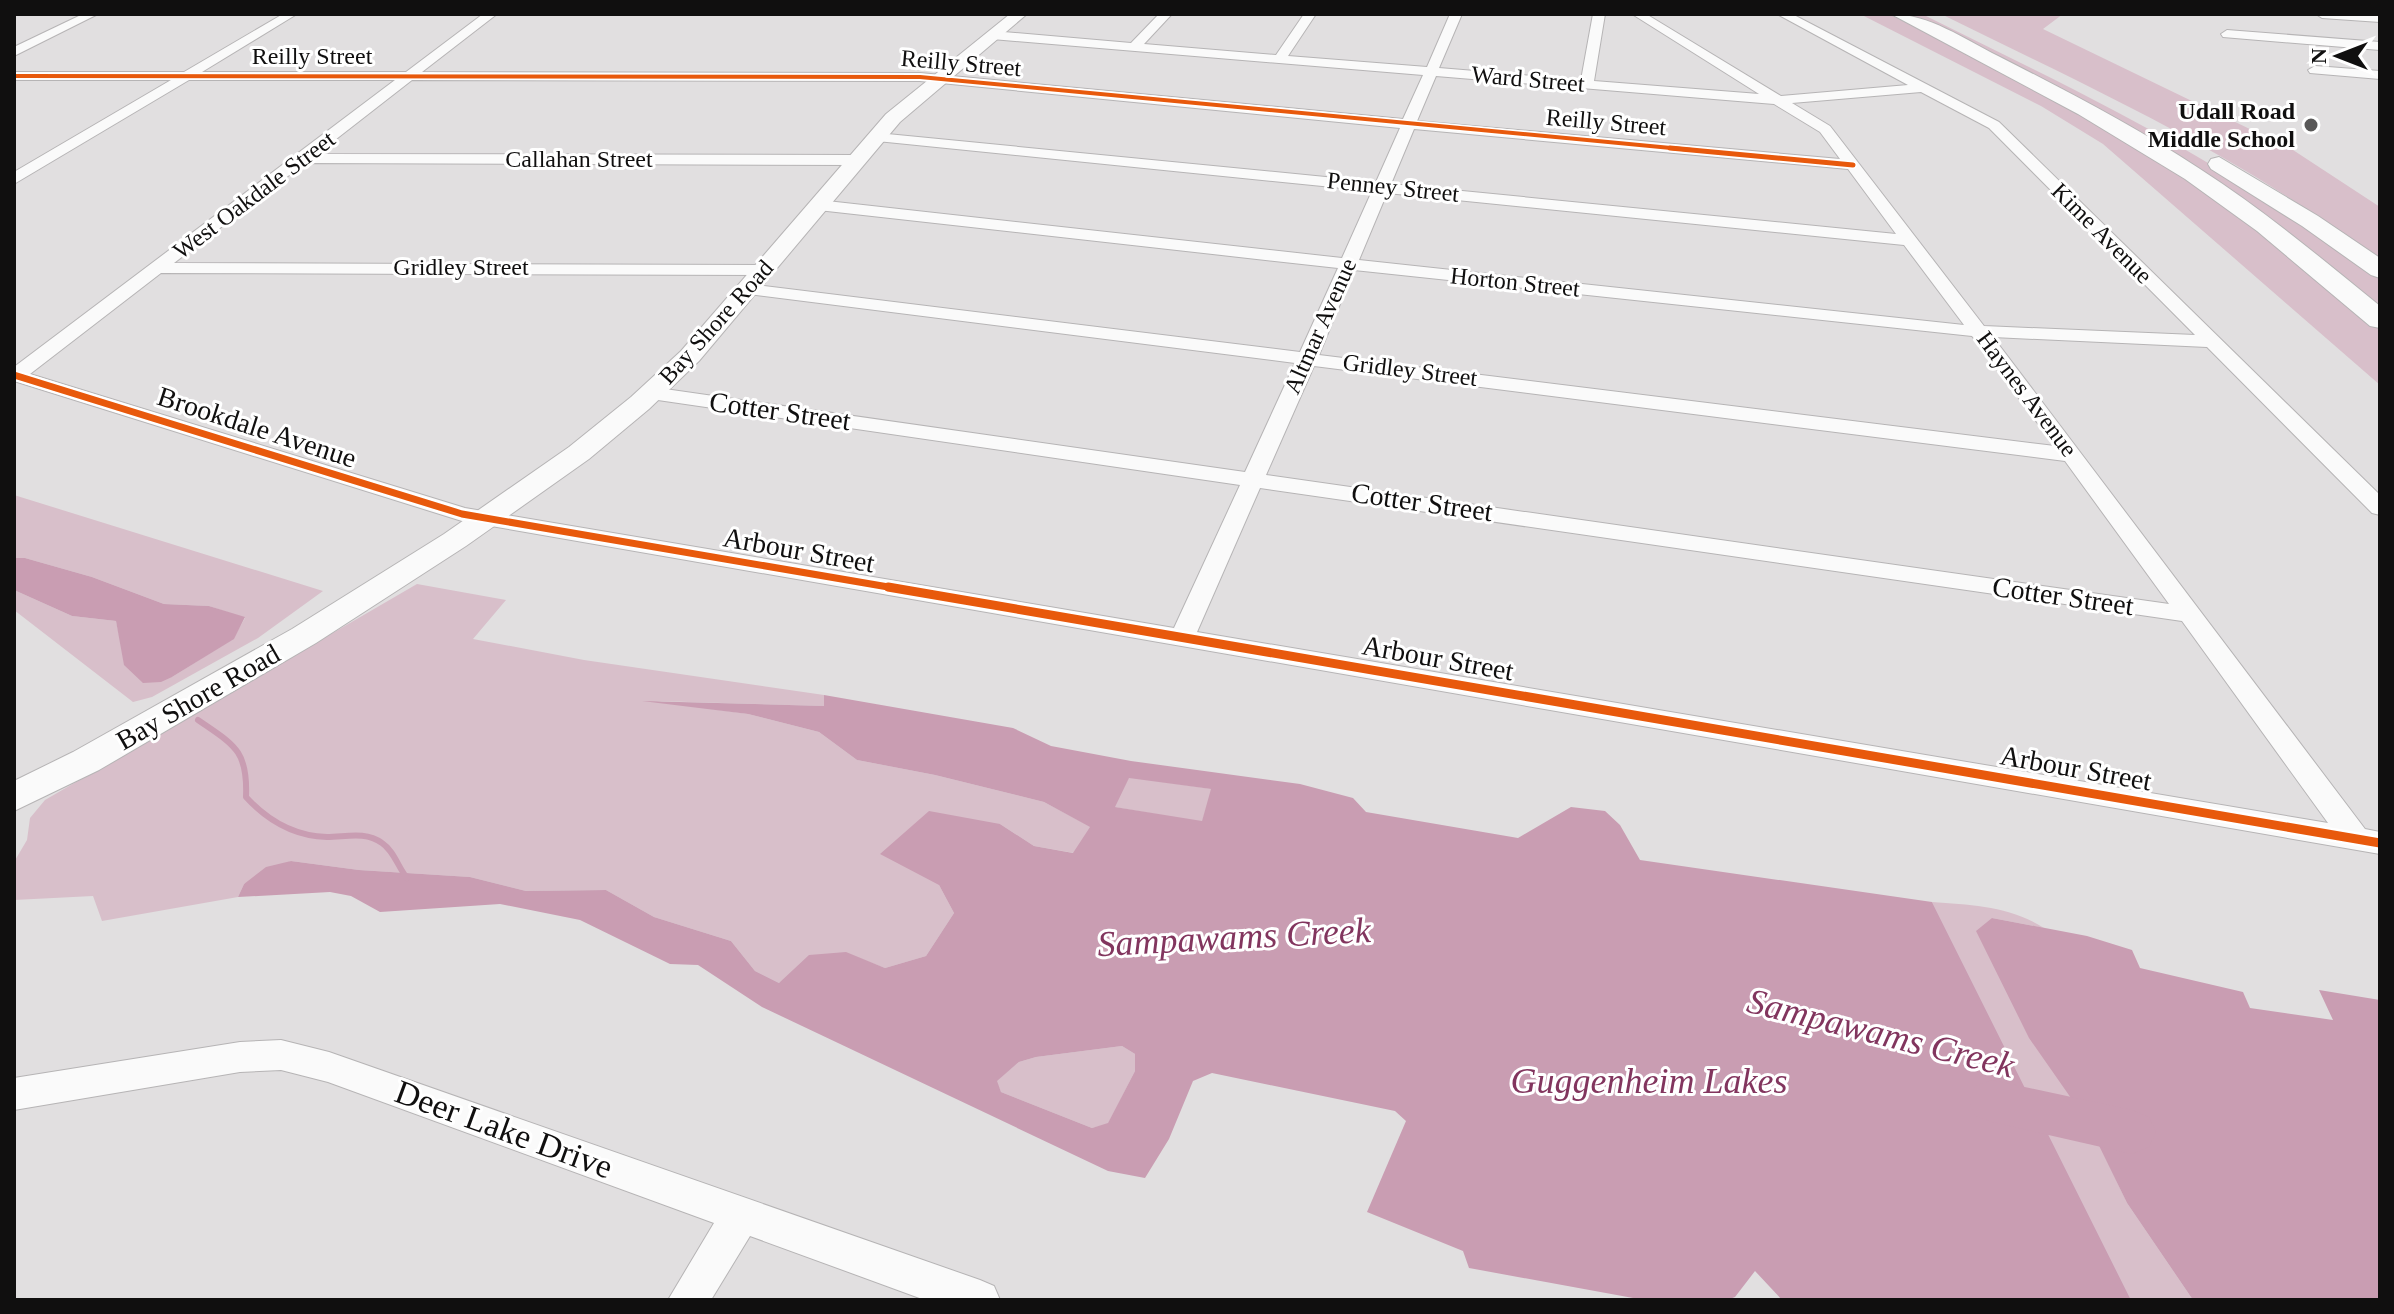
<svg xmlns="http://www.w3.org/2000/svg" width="2394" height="1314" font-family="'Times New Roman',serif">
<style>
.green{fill:#d8bfca}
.water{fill:#c99db2;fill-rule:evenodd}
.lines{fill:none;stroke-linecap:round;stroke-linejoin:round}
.stream{stroke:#c99db2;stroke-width:6}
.river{fill:#c99db2;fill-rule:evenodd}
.minor-casing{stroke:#b6b4b5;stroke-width:2}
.major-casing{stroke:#b6b4b5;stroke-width:2}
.highway-casing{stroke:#b6b4b5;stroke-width:2}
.minor{fill:#fafafa;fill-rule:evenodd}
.major{fill:#fafafa;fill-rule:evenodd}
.highway{fill:#fafafa;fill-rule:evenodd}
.cycleway-far3-casing{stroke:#fff;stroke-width:7}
.cycleway-far2-casing{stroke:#fff;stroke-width:8}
.cycleway-far1-casing{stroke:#fff;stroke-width:11}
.cycleway-casing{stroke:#fff;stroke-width:14}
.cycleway-far3{stroke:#e8590c;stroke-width:4}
.cycleway-far2{stroke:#e8590c;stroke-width:5}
.cycleway-far1{stroke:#e8590c;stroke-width:7}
.cycleway{stroke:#e8590c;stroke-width:9}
.poi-dot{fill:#595858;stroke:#fff;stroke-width:3}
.labels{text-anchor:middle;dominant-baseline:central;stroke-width:6;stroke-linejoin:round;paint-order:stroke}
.far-street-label{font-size:24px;fill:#100f0f;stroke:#fff}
.far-poi-label{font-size:24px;font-weight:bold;fill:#100f0f;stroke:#fff;text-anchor:end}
.street-label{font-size:28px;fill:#100f0f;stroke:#fff}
.near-street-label{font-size:34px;fill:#100f0f;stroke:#fff}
.near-water-label{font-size:36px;font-style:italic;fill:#82355e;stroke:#fff}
</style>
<rect width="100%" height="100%" fill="#e1dfe0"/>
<g class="green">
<path d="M1860 14H1889L2103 124 2257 225 2380 330V385L2103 144 2041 106Z"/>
<path d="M1909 14H1922C2016 61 2112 106 2203 160 2264 196 2322 237 2380 277V309L2288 235 1960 39Z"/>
<path d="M1941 14H2063L2043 29 2293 150 2380 207V259C2328 223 2275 187 2220 156 2129 104 2034 60 1941 14Z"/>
<path d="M14 495 323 591 258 638 152 697 133 702 14 610V590L72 616 116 621 120 639 172 677 233 639 245 618 209 606 164 604 92 577 25 558H14Z"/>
<path d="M417 584 506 600 473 639 584 660 824 695V706L655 701 748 714 819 732 857 760 935 775 1044 802 1091 827 1074 853 1034 846 1000 824 939 885 954 913 926 956 885 968 846 953 779 983 755 971 731 941 654 917 606 890 526 891 470 877 359 870 291 861 244 884 238 897 102 921 93 896 14 900V862L27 840 30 818 45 800Z"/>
<path d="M1129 777 1212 789 1202 822 1114 807Z"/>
<path d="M1932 902C1972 905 2009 906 2044 928L1992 918 2127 1203 2193 1300H2131Z"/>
<path d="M1122 1046 1135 1054V1071L1108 1124 1092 1128 1001 1092 996 1081 1019 1062 1036 1057Z"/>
</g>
<g class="water">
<path d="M14 558H25L92 577 164 604 209 606 245 617 234 639 172 677 161 682 143 683 124 665 116 621 72 616 14 590Z"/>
<path d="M824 695 1013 728 1051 746 1131 761 1300 784 1353 798 1366 812 1518 838 1571 807 1605 811 1620 825 1640 860 1932 902 2131 1300H1782L1755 1271 1735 1297 1727 1300H1644L1469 1268 1463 1251 1367 1212 1406 1121 1395 1111 1212 1073 1193 1081 1169 1139 1145 1178 1108 1171 762 1007 698 965 670 964 580 920 500 904 380 912 351 896 330 892 238 897 244 884 266 867 291 861 359 870 470 877 526 891 606 890 654 917 731 941 755 971 779 983 809 955 846 952 885 968 926 956 954 913 939 885 880 854 929 811 1000 824 1034 846 1073 853 1090 827 1044 802 935 775 857 760 819 732 748 714 642 701 824 706ZM1129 778 1211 789 1202 821 1115 807ZM1122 1046 1135 1054V1071L1108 1123 1092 1128 1001 1092 997 1081 1019 1062 1036 1057Z"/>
<path d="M1992 918 2087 936 2132 950 2140 968 2243 992 2250 1008 2333 1020 2319 990 2380 1000V1300H2193L2127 1203 2087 1121 2029 1038 1976 931Z"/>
</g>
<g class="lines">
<path class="stream" d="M198 720C234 745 248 750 246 797 268 821 294 836 327 837 346 837 365 831 382 843 394 851 398 867 407 878"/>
<path class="river" d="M1992 1080 2132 1110 2149 1117 2156 1132 2149 1147 2132 1154 1992 1122 1975 1116 1969 1101 1975 1086Z"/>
<g class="minor-casing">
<g id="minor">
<path d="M83 14H98L14 56V47Z"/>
<path d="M283 14H297L202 72H406L483 14H497L422 72 920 73 1403 119 1423 75 992 39 986 35 992 31 1131 43 1159 14H1172L1144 44 1276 55 1304 14H1316L1288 56 1427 67 1450 14H1462L1439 68 1581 80 1593 14H1605L1594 81 1759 94 1632 14H1646L1781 96 1908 85 1777 14H1792L1999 122 2380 495V515L2372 513 2207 347 1993 337 2365 829 2380 832V854L462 521 14 381V367L395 80H189L14 184V172L171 80H14V72H184ZM1436 76 1774 104 1820 132 1840 159 1417 121ZM412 80 920 81 1400 128 1376 182 877 133 870 137 877 141 1372 191 1342 258 818 200 810 205 818 210 1338 268 1300 352 748 284 739 289 748 294 1295 363 1245 472 651 387 641 393 651 399 1240 485 1174 628 465 508 30 374 161 273 764 275 773 270 764 265 174 263 305 163 857 165 865 160 857 155 317 154ZM1921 92 1989 128 2195 335 1984 326 1830 126 1792 103ZM1414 129 1848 169 1896 234 1391 184ZM1387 193 1904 245 1964 325 1359 260ZM1354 270 1972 336 2055 446 1319 355ZM1314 366 2065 461 2169 604 1266 475ZM1260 488 2182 621 2328 823 1197 632Z"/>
<path d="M2316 14H2380V22L2322 18Z"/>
<path d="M2227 30 2380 42V50L2223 37 2221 34Z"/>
<path d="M2315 66 2380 71V79L2310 73 2308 70Z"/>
<path d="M281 1040 329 1052 980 1280 994 1286 1000 1300H925L750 1236 711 1300H668L714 1223 328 1082 281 1070 240 1072 14 1110V1078L240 1042Z"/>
</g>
</g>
<g class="major-casing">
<path id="major" d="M1010 14H1027L900 122 699 361 649 409 589 459 466 546 316 643 99 770 14 811V781L73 752 292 629 444 534 569 447 631 397 681 351 886 114Z"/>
</g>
<g class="highway-casing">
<g id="highway">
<path d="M1891 14C1929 14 1964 39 1998 56 2067 91 2136 127 2200 169 2264 210 2322 259 2380 306V328L2370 326 2257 231 2185 179 2078 114Z"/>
<path d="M2219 157 2318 216 2380 258V278L2371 275 2302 226 2211 169 2208 164 2211 159Z"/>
</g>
</g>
<use href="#minor" class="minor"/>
<use href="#major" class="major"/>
<use href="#highway" class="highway"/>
<g class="cycleway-far3-casing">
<path id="cycleway-far3" d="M14 76 920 77 1692 150"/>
</g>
<g class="cycleway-far2-casing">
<path id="cycleway-far2" d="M1670 148 1853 165"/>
</g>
<g class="cycleway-far1-casing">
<path id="cycleway-far1" d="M14 375 462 514 900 589"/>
</g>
<g class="cycleway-casing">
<path id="cycleway" d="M888 587 2380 843"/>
</g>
<use href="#cycleway-far3" class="cycleway-far3"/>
<use href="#cycleway-far2" class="cycleway-far2"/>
<use href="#cycleway-far1" class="cycleway-far1"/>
<use href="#cycleway" class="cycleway"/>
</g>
<circle class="poi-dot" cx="2311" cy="125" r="8"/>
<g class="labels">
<g class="far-street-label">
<text x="312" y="56">Reilly Street</text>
<text transform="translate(961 63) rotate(5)">Reilly Street</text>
<text transform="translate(1528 79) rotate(5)">Ward Street</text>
<text transform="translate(1606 122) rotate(5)">Reilly Street</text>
<text x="579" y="159">Callahan Street</text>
<text transform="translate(1393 187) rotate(6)">Penney Street</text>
<text transform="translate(254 195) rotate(-37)">West Oakdale Street</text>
<text transform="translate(2102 233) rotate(45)">Kime Avenue</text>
<text x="461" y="267">Gridley Street</text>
<text transform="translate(1515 282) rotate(6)">Horton Street</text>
<text transform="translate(716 322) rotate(-48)">Bay Shore Road</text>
<text transform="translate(1320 326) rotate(-66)">Altmar Avenue</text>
<text transform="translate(1410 370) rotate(7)">Gridley Street</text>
<text transform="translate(2027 394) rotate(53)">Haynes Avenue</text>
</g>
<g class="far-poi-label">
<text x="2295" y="111">Udall Road<tspan x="2295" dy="28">Middle School</tspan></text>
</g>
<g class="street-label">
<text transform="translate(780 411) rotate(8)">Cotter Street</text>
<text transform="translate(257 427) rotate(18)">Brookdale Avenue</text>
<text transform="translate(1422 502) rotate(8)">Cotter Street</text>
<text transform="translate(799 550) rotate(10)">Arbour Street</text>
<text transform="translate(2063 596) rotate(8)">Cotter Street</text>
<text transform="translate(1438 658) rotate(10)">Arbour Street</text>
<text transform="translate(198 697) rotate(-30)">Bay Shore Road</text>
<text transform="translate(2076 768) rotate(10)">Arbour Street</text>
</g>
<g class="near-street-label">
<text transform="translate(504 1129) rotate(20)">Deer Lake Drive</text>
</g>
<g class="near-water-label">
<text transform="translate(1234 937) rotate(-3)">Sampawams Creek</text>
<text transform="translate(1881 1033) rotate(14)">Sampawams Creek</text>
<text x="1649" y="1081">Guggenheim Lakes</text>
</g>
</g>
<rect width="2394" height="1314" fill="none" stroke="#100f0f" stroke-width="32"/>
<g transform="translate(2338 56) rotate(270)" stroke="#ffffff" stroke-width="6" paint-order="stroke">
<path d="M0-6L14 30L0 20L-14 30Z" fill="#100f0f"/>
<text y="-12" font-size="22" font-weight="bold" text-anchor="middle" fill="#100f0f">N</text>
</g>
</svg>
